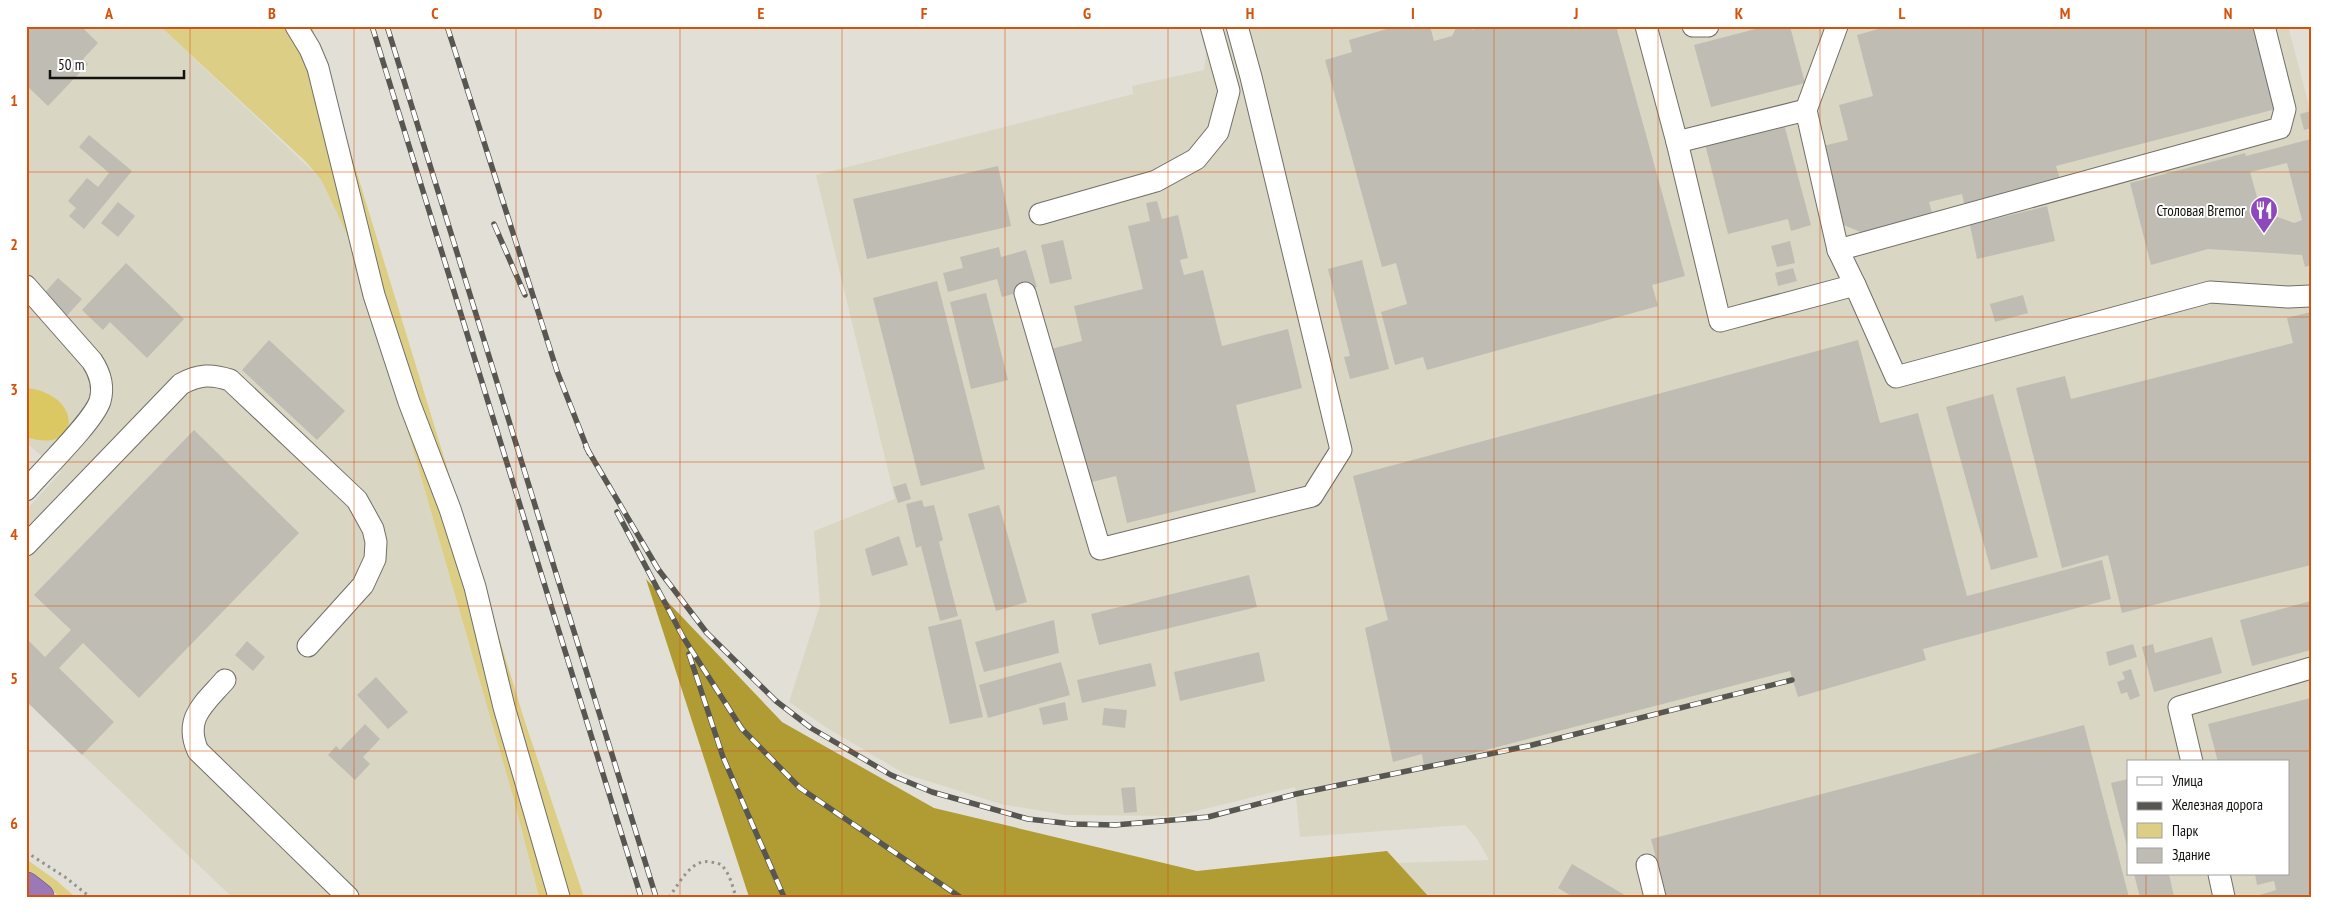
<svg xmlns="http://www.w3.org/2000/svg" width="2337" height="923" font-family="'PT Sans Narrow',sans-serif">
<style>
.built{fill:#d9d6c4;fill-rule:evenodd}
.green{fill:#ddce85}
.forest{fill:#b09c33}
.water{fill:#dcc863}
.building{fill:#bfbdb3;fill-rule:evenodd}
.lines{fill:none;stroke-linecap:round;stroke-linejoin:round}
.minor-casing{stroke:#716f66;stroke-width:23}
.highway-casing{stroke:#6c547c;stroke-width:29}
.path{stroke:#95948c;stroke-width:3;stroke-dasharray:2.5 4;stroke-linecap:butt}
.minor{stroke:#fff;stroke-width:21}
.highway{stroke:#9c78b7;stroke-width:28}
.rail-casing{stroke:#585650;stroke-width:5.5}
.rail{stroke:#fff;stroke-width:4;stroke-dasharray:11;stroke-linecap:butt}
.grid{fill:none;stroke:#d3520c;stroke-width:1;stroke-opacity:0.55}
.labels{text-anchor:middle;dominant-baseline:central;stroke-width:4;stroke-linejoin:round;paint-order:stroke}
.poi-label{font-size:15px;fill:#13120e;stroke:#fff;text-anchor:end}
.neatline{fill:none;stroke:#d3520c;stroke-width:2}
.grid-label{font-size:16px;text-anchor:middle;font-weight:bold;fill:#d3520c}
</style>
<rect width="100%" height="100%" fill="#e2e0d6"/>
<g class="built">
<path d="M26 26H160L322 180 358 258 514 800 539 897H232L26 701V510L61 472 26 443Z"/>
<path d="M1199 26H2288L2311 113V897H1240L1269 867 1489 860 1477 839 1465 825 1300 837 1295 787 1176 816 1065 815 1001 804 905 774 827 728 789 702 820 605 814 531 895 499 816 175 1133 94 1132 86 1204 70 1206 53ZM2128 762H2288V874H2128Z"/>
</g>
<g class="green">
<path d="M160 26H312L525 722 584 897H539L514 800 358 258 322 181 306 162Z"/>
<path d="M26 859 57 881 75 897H60L26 871Z"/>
</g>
<path class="forest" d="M646 579 782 722 934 808 1197 871 1387 851 1429 897H749Z"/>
<path class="water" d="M26 388C82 393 84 456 26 437Z"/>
<g class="building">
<path d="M26 26H81L98 43 83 59 88 64 48 106 26 85Z"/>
<path d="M1397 26H1430L1434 41 1452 36 1457 26H1467L1473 30 1475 26H1616L1685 276 1652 285 1658 306 1427 370 1423 357 1395 365 1381 312 1407 304 1396 263 1382 267 1325 60 1352 52 1349 40Z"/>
<path d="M1767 26H1790L1805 83 1711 107 1694 45Z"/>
<path d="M1889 26H2254L2276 109 2056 166 2061 182 1965 207 1962 194 1929 202 1933 217 1868 235 1841 224 1823 146 1848 140 1839 105 1873 96 1857 35Z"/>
<path d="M2311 111V128L2304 130 2300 114Z"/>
<path d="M1784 124 1811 225 1791 231 1788 219 1728 234 1705 144Z"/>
<path d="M89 135 132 171 84 229 69 216 76 208 68 201 87 178 98 187 109 173 79 147Z"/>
<path d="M2311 139V265L2305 267 2302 255 2208 249 2151 265 2130 183 2245 153 2246 156ZM2287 163 2302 220 2294 223 2261 211 2250 172Z"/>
<path d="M998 166 1011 226 867 259 853 199Z"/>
<path d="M1157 201 1162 219 1178 215 1188 258 1180 260 1184 275 1203 270 1222 346 1288 329 1302 388 1236 405 1256 492 1127 523 1116 476 1084 484 1051 349 1082 341 1074 306 1143 289 1128 226 1150 221 1146 203Z"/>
<path d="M118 202 135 216 118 237 101 223Z"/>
<path d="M2047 206 2055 241 1977 259 1970 225Z"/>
<path d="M1063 240 1072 279 1050 284 1041 245Z"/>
<path d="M1790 241 1795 263 1777 267 1771 246Z"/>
<path d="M999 247 1001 257 1026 250 1037 287 1002 297 997 279 948 292 943 273 963 268 960 257Z"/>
<path d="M1362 260 1389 369 1350 379 1344 357 1350 356 1328 269Z"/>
<path d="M126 263 184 319 147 358 110 322 103 330 82 310Z"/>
<path d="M1793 268 1797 281 1778 286 1775 273Z"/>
<path d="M58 278 82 299 63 320 39 299Z"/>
<path d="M937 281 985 469 921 486 873 298Z"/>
<path d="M986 293 1008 380 971 389 950 302Z"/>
<path d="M2023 295 2028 313 1995 322 1990 304Z"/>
<path d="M2311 312V565L2122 613 2108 555 2062 568 2016 388 2065 376 2071 399 2293 343 2287 318Z"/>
<path d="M269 340 345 411 317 440 242 370Z"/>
<path d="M1858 340 1880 423 1918 413 1967 596 2102 560 2111 599 1923 649 1926 660 1798 697 1790 671 1424 766 1422 754 1393 762 1365 628 1388 620 1353 476Z"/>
<path d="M1993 394 2038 557 1991 570 1946 407Z"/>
<path d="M194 430 299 533 139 698 83 643 59 668 114 722 82 755 26 701V638L45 657 71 630 34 595Z"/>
<path d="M906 483 911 499 898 503 893 487Z"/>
<path d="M922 500 924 507 934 505 943 540 939 542 958 616 940 621 921 546 916 548 906 504Z"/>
<path d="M999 505 1027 602 996 611 968 514Z"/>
<path d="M899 536 908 565 872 576 865 549Z"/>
<path d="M1249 575 1257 607 1099 645 1091 614Z"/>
<path d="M2311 601V650L2252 666 2240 620Z"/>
<path d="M961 619 983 717 950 724 928 627Z"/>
<path d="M1054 620 1059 653 984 672 975 642Z"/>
<path d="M2212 637 2222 673 2154 692 2142 647 2153 644 2155 653Z"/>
<path d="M247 641 265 657 253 671 235 655Z"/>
<path d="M2133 644 2137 657 2109 666 2106 652Z"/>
<path d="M1259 652 1265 681 1180 701 1174 672Z"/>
<path d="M1061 662 1070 695 988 718 979 685Z"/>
<path d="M1151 663 1156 686 1082 703 1077 680Z"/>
<path d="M2131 669 2140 696 2130 700 2127 692 2121 694 2117 682 2125 679 2122 672Z"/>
<path d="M376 677 408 712 388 729 357 695Z"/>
<path d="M2311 698V897H2253L2276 890 2274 881 2257 885 2255 874H2288V762H2218L2208 724Z"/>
<path d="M1065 702 1068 720 1043 725 1039 708Z"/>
<path d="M1104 708 1127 710 1125 728 1102 725Z"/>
<path d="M365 724 380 739 363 757 370 764 355 780 328 755 336 746 340 750Z"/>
<path d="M2084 725 2129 897H1666L1651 839Z"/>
<path d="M2128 779V850L2111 783Z"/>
<path d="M1135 787 1137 812 1124 813 1121 788Z"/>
<path d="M1572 864 1628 897H1573L1558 888Z"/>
<path d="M2134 874H2169L2174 897H2140Z"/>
</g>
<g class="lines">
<g class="minor-casing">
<g id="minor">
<path d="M296 26 310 49 318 68 374 295 409 402 450 509 475 587 504 707 559 897"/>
<path d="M1646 26 1677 142 1806 110 1837 26"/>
<path d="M1693 26H1708"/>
<path d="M1806 110 1838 250 1855 285"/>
<path d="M1677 142 1720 321 1855 285 1896 377 2210 292 2288 297 2311 296"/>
<path d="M1040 214 1156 181 1196 159 1218 132 1229 91 1211 26"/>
<path d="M1838 250 2280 128 2285 109 2264 26"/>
<path d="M26 286 92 361C100 373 104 387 100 401 93 422 43 470 26 490"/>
<path d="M1025 293 1100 549 1312 496 1341 450 1251 77 1237 26"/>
<path d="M26 545 181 384C199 374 212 374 230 380L357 500 373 529 376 542 375 559 363 585 308 646"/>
<path d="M225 680C205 703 183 718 198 751L348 897"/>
<path d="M2192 762 2179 707 2311 668"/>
<path d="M1647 865 1655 897"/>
<path d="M2219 874 2224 897"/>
</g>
</g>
<g class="highway-casing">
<path id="highway" d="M26 886 40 897"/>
</g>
<g class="path">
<path d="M26 852 65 877 90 897"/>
<path d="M669 897C680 883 691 858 711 862 716 863 721 863 724 868 730 875 733 888 736 897"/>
</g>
<use href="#minor" class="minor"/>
<use href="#highway" class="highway"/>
<g class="rail-casing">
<g id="rail">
<path d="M372 26 641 897"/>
<path d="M387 26 656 897"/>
<path d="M447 26 557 371 589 453"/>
<path d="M494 224 525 295"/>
<path d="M586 447 658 569 707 633 776 701 811 728 891 775 932 792 1028 819 1073 824 1115 825 1208 817 1296 794 1528 746 1792 680"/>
<path d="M617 512 683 637 742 729 800 788 960 897"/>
<path d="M689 654 723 757 784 897"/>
</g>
</g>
<use href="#rail" class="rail"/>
</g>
<path class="grid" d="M190 26V897M354 26V897M516 26V897M680 26V897M842 26V897M1005 26V897M1168 26V897M1332 26V897M1494 26V897M1658 26V897M1820 26V897M1983 26V897M2146 26V762M26 172H2311M26 317H2311M26 462H2311M26 606H2311M26 751H2311M2146 874V897"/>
<defs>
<g id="restaurant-pin" transform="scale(1.4375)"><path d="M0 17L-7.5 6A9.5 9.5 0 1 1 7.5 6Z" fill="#8f48bb" stroke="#fff"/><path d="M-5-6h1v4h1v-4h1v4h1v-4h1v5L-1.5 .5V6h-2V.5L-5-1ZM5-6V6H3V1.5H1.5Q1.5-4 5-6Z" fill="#fff"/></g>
</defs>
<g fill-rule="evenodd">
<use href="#restaurant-pin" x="2264" y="210"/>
</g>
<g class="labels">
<g class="poi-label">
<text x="2245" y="210">Столовая Bremor</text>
</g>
</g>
<rect width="2337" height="923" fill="none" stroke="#ffffff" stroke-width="55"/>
<rect x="2127" y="760" width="162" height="115" fill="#ffffff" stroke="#a1a09f"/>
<rect x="2137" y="777" width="25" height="8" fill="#ffffff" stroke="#a1a09f"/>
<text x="2172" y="786" font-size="15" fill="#13120e">Улица</text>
<rect x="2137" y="802" width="25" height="8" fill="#585650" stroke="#a1a09f"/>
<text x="2172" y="810" font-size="15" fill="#13120e">Железная дорога</text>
<rect x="2137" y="823" width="25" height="15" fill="#ddce85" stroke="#a1a09f"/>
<text x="2172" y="836" font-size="15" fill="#13120e">Парк</text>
<rect x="2137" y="848" width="25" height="15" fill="#bfbdb3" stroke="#a1a09f"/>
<text x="2172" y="860" font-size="15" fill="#13120e">Здание</text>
<path d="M50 70v8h134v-8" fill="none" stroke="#13120e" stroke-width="2.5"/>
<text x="58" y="70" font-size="15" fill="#13120e" stroke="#ffffff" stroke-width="4" paint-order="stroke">50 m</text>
<rect x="28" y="28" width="2282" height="868" class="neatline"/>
<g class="grid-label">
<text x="109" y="19">A</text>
<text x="272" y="19">B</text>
<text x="435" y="19">C</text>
<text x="598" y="19">D</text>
<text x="761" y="19">E</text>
<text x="924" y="19">F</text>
<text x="1087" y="19">G</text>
<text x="1250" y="19">H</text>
<text x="1413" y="19">I</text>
<text x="1576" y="19">J</text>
<text x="1739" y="19">K</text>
<text x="1902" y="19">L</text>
<text x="2065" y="19">M</text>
<text x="2228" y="19">N</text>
<text x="14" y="106">1</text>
<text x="14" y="250">2</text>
<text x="14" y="395">3</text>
<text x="14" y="540">4</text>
<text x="14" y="684">5</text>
<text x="14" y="829">6</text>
</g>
</svg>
